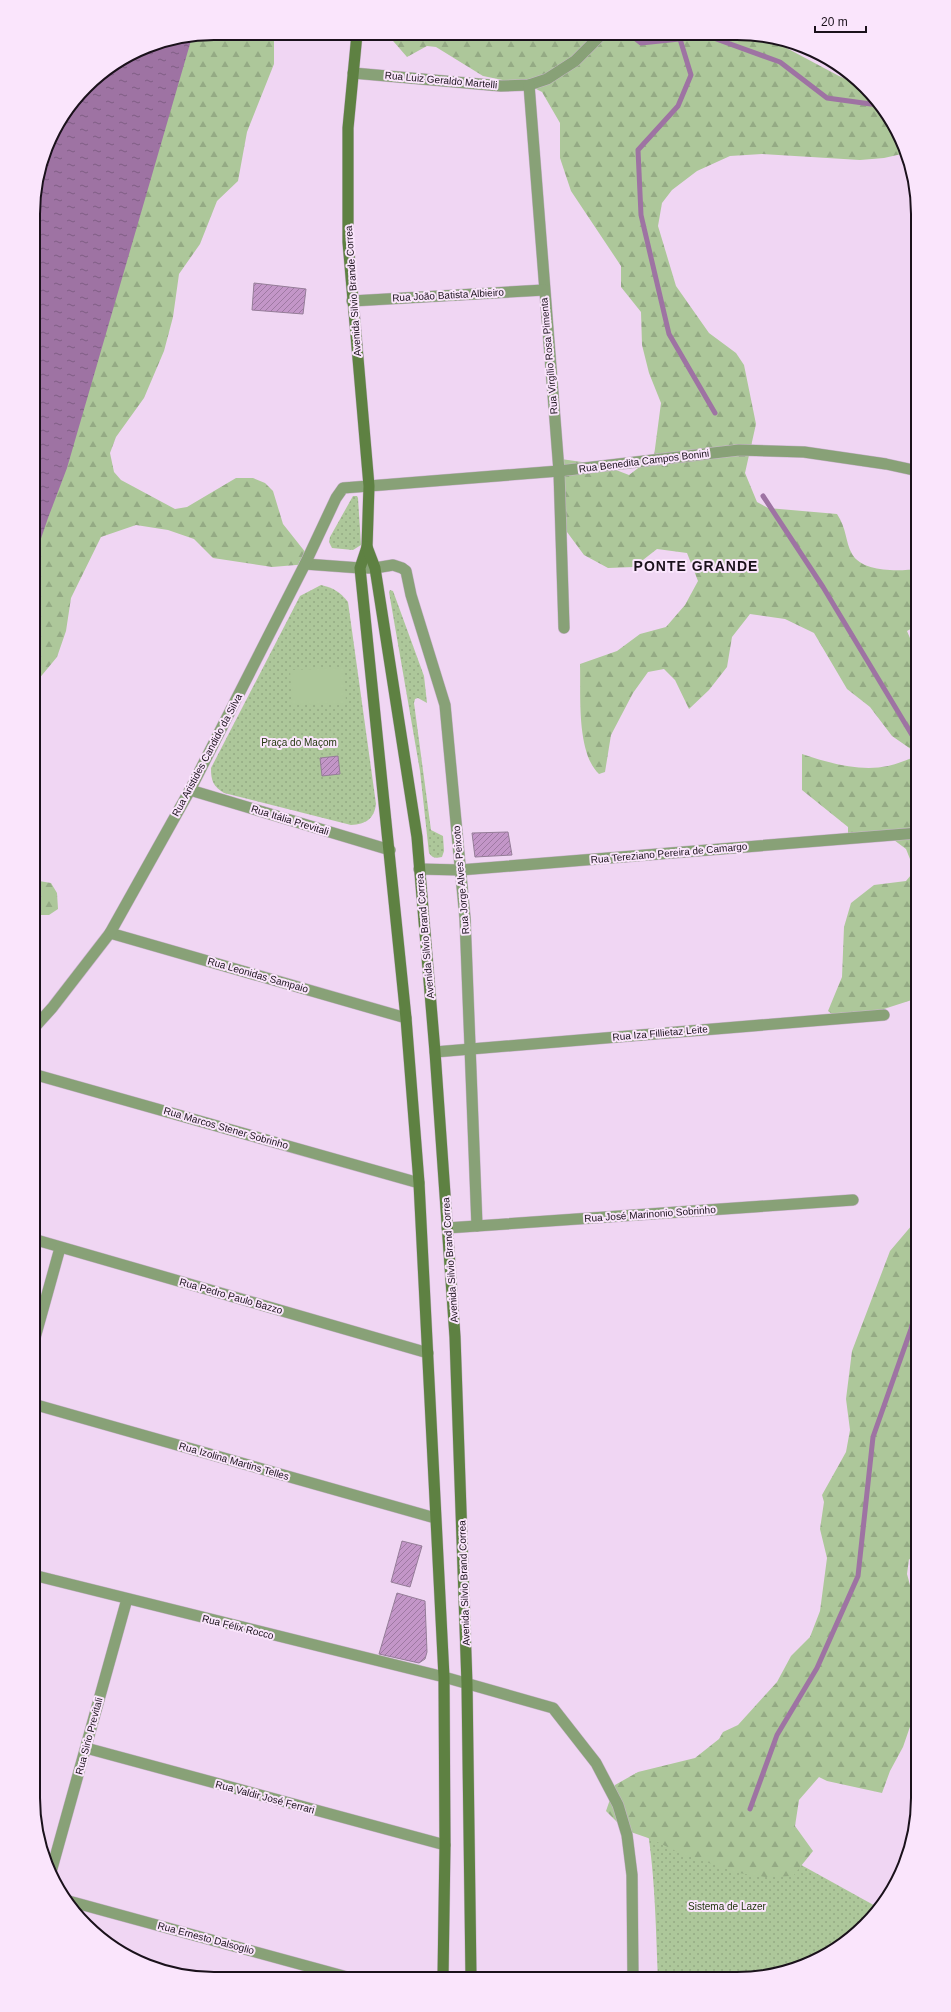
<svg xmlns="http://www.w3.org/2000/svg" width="951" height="2012" font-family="Helvetica,sans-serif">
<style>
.grass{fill:url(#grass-dots)}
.forest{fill:url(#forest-firs)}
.garden{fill:#adc79a}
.water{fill:url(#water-ripples)}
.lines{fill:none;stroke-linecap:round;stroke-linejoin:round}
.stream{stroke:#9e73a3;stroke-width:5}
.building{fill:url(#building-hatch);stroke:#957d98}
.minor-casing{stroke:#c9b3cc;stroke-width:12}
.tertiary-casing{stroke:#c9b3cc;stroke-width:12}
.secondary-casing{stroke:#c9b3cc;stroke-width:12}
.minor{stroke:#88a177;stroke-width:11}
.tertiary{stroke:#88a177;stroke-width:11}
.secondary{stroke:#5e8142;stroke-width:11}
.labels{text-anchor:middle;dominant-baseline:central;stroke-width:4;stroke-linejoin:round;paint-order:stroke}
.street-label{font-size:10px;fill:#1a111b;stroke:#fae5fc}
.park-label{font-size:10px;fill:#22370e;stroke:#fae5fc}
.district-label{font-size:14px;font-weight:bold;letter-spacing:1px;fill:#1a111b;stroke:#fae5fc}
.rim{fill:none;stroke:#1a111b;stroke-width:2}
</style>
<defs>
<pattern id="grass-dots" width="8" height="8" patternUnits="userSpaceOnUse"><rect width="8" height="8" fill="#adc79a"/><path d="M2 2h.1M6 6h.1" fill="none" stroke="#94aa84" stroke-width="1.8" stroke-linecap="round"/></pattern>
<pattern id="forest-firs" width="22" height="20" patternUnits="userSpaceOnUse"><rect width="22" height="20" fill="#adc79a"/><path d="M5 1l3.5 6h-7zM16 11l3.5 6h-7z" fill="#94aa84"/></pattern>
<pattern id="water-ripples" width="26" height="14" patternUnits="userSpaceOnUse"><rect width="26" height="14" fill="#9e73a3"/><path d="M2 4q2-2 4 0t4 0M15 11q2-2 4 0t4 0" fill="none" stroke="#805d84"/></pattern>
<pattern id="building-hatch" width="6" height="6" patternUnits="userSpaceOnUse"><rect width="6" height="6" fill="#c396c8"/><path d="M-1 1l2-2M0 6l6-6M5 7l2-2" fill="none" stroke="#9e79a2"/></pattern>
</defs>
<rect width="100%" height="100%" fill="#f0d6f3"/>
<g class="grass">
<path d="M353 496H357L358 498 361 545 353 550 332 548 329 542 330 537Z"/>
<path d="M321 585C334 588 340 592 348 602L376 804C374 819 366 824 351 825L224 793C213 786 211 781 211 768L300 596Z"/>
<path d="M390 590 393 591 424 676 427 703 418 698 415 699 414 703 431 830 443 836 444 851 442 857C436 858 433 859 429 853L420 771 389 592Z"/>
<path d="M635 1773 879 1908 873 1917 834 1950 784 1973 737 1979H658C655 1908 655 1841 635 1773Z"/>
</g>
<g class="forest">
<path d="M214 33H274V64L247 132 238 181 217 201 200 244 179 274 173 317 164 351 144 398 116 437 110 453 114 472 121 480 175 509 187 507 236 478H253L265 483 273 491 283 524 306 553 308 564 272 567 213 558 194 539 168 530 136 525 101 537 71 598 66 631 57 657 33 686V526L188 38Z"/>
<path d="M387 34 604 35 606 40 683 36H764L839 76 863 86 894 123 906 153 884 158 860 160 762 154 730 156 697 171 672 190 662 203 658 226 676 286 709 333 736 353 744 365 756 424 745 473 757 502 768 508 837 514C847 529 845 541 852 554 863 573 899 571 918 569V625L907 631 918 657V754L892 736 870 707 847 689 814 633 785 619 750 614 732 637 727 667 709 690 689 709 675 680 664 669 648 672 633 693 611 735 605 772 599 774C576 752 581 694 580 664L617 651 640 634 666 627 685 605 698 581 687 553 657 549 634 567 608 568 584 555 567 532 561 505V459L603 465 629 475 654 456 661 403 649 373 642 345 641 312 621 287V266L571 191 560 158V123L542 92 528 85 483 76 436 47 427 46 407 57Z"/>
<path d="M802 754C829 763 860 772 888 766 898 764 908 759 918 756V998L859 1017H836L828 1011 842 977 844 927 851 903 874 885 906 881 911 875 912 864 906 849 894 840 848 833V827L802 790Z"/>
<path d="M33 880 51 883 57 893 58 909 49 915H33Z"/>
<path d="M918 1218V1564L909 1559 907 1574 914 1600 915 1626 911 1656 918 1683 913 1718 903 1747 890 1771 882 1793 827 1781 819 1777 799 1800 795 1826 813 1851 793 1876 766 1877 739 1873 682 1854 651 1839 625 1830 606 1811 615 1785 638 1772 695 1758 719 1739 723 1732 738 1725 777 1682 791 1656 810 1637 820 1611 827 1558 820 1529 824 1502 822 1495 846 1452 850 1430 846 1399 852 1351 890 1251Z"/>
</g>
<path class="garden" d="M344 668 346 703 292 705 290 670Z"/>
<path class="water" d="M192 37 67 468 48 518 33 562V202L52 134 95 78 145 47Z"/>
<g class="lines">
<g class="stream">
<path d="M632 36 641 43 708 36 780 62 827 98 878 105"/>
<path d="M680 39 691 75 678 106 638 150 641 215 669 334 715 413"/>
<path d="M763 496 823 587 918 745"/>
<path d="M750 1809 777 1735 817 1668 858 1576 873 1437 911 1329 918 1304"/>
</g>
</g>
<g class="building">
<path d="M254 283 306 289 303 314 252 310Z"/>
<path d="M338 756 340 774 322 776 320 758Z"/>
<path d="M508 832 512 855 475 857 472 833Z"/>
<path d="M402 1541 422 1546 410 1587 391 1582Z"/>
<path d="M397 1593 425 1601 427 1652 425 1659 419 1663 379 1654Z"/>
</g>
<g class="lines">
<g class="minor-casing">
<g id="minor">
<path d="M353 73 501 86 529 85 547 79 575 61 601 35"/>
<path d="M529 85 559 471 564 628"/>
<path d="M352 301 544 290"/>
<path d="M369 486 559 471 739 450 804 452 886 464 918 471"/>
<path d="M375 568 393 565 402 568 406 571 411 595 445 705 465 918 477 1226"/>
<path d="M190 790 390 850"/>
<path d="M419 869 460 870 918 833"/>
<path d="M110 933 406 1018"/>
<path d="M435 1052 884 1015"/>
<path d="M33 1074 419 1183"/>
<path d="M447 1228 853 1200"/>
<path d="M33 1239 428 1353"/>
<path d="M33 1345 60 1248"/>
<path d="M33 1404 435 1518"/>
<path d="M33 1575 444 1677 553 1708 596 1763 618 1805 627 1835 632 1875 633 1978"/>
<path d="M86 1748 445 1845"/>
<path d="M51 1872 127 1599"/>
<path d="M65 1900 347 1977"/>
</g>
</g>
<g class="tertiary-casing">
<g id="tertiary">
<path d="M305 564 360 568H375"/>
<path d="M33 1029 52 1008 110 933 190 790 305 564 336 498 343 488 369 486"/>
</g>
</g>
<g class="secondary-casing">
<g id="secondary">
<path d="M357 34 348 128V242L369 486 367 547 360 568 406 1018 419 1183 444 1677 445 1845 443 1977"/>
<path d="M367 547 375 568 417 837 435 1052 455 1337 467 1684 471 1977"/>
</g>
</g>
<use href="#minor" class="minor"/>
<use href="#tertiary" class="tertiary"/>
<use href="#secondary" class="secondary"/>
</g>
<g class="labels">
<g class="street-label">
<text transform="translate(441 80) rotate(5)">Rua Luiz Geraldo Martelli</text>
<text transform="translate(353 291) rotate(-94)">Avenida Silvio Brande Correa</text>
<text transform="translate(448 295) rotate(-3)">Rua João Batista Albieiro</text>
<text transform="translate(549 356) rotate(-95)">Rua Virgílio Rosa Pimenta</text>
<text transform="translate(644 461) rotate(-7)">Rua Benedita Campos Bonini</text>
<text transform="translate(207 755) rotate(-62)">Rua Aristides Candido da Silva</text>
<text transform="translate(290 820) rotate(17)">Rua Itália Previtali</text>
<text transform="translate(669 853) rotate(-5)">Rua Tereziano Pereira de Camargo</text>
<text transform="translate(461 880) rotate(-95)">Rua Jorge Alves Peixoto</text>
<text transform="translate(425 936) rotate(-95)">Avenida Silvio Brand Correa</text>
<text transform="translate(258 975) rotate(16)">Rua Leonidas Sampaio</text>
<text transform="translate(660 1033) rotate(-5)">Rua Iza Fillietaz Leite</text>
<text transform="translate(226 1128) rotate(16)">Rua Marcos Stener Sobrinho</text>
<text transform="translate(650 1214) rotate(-4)">Rua José Marinonio Sobrinho</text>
<text transform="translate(450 1260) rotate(-94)">Avenida Silvio Brand Correa</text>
<text transform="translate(231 1296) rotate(16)">Rua Pedro Paulo Bazzo</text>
<text transform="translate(234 1461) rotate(16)">Rua Izolina Martins Telles</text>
<text transform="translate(464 1583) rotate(-92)">Avenida Silvio Brand Correa</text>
<text transform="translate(238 1627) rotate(14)">Rua Félix Rocco</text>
<text transform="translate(89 1736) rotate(-75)">Rua Sirio Previtali</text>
<text transform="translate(265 1797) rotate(15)">Rua Valdir José Ferrari</text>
<text transform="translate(206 1938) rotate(15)">Rua Ernesto Dalsoglio</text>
</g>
<g class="park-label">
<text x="299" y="742">Praça do Maçom</text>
<text x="727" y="1906">Sistema de Lazer</text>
</g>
<g class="district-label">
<text x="696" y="566">PONTE GRANDE</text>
</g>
</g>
<path d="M0 0H951V2012H0ZM214 40H737A174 174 0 0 1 911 214V1798A174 174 0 0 1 737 1972H214A174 174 0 0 1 40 1798V214A174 174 0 0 1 214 40Z" fill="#fae5fc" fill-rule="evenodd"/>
<path class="rim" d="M214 40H737A174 174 0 0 1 911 214V1798A174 174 0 0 1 737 1972H214A174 174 0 0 1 40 1798V214A174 174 0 0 1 214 40Z"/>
<path d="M815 26v6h51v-6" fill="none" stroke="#1a111b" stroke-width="2"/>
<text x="821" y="26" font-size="12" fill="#1a111b" stroke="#fae5fc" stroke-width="3" paint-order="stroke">20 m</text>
</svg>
